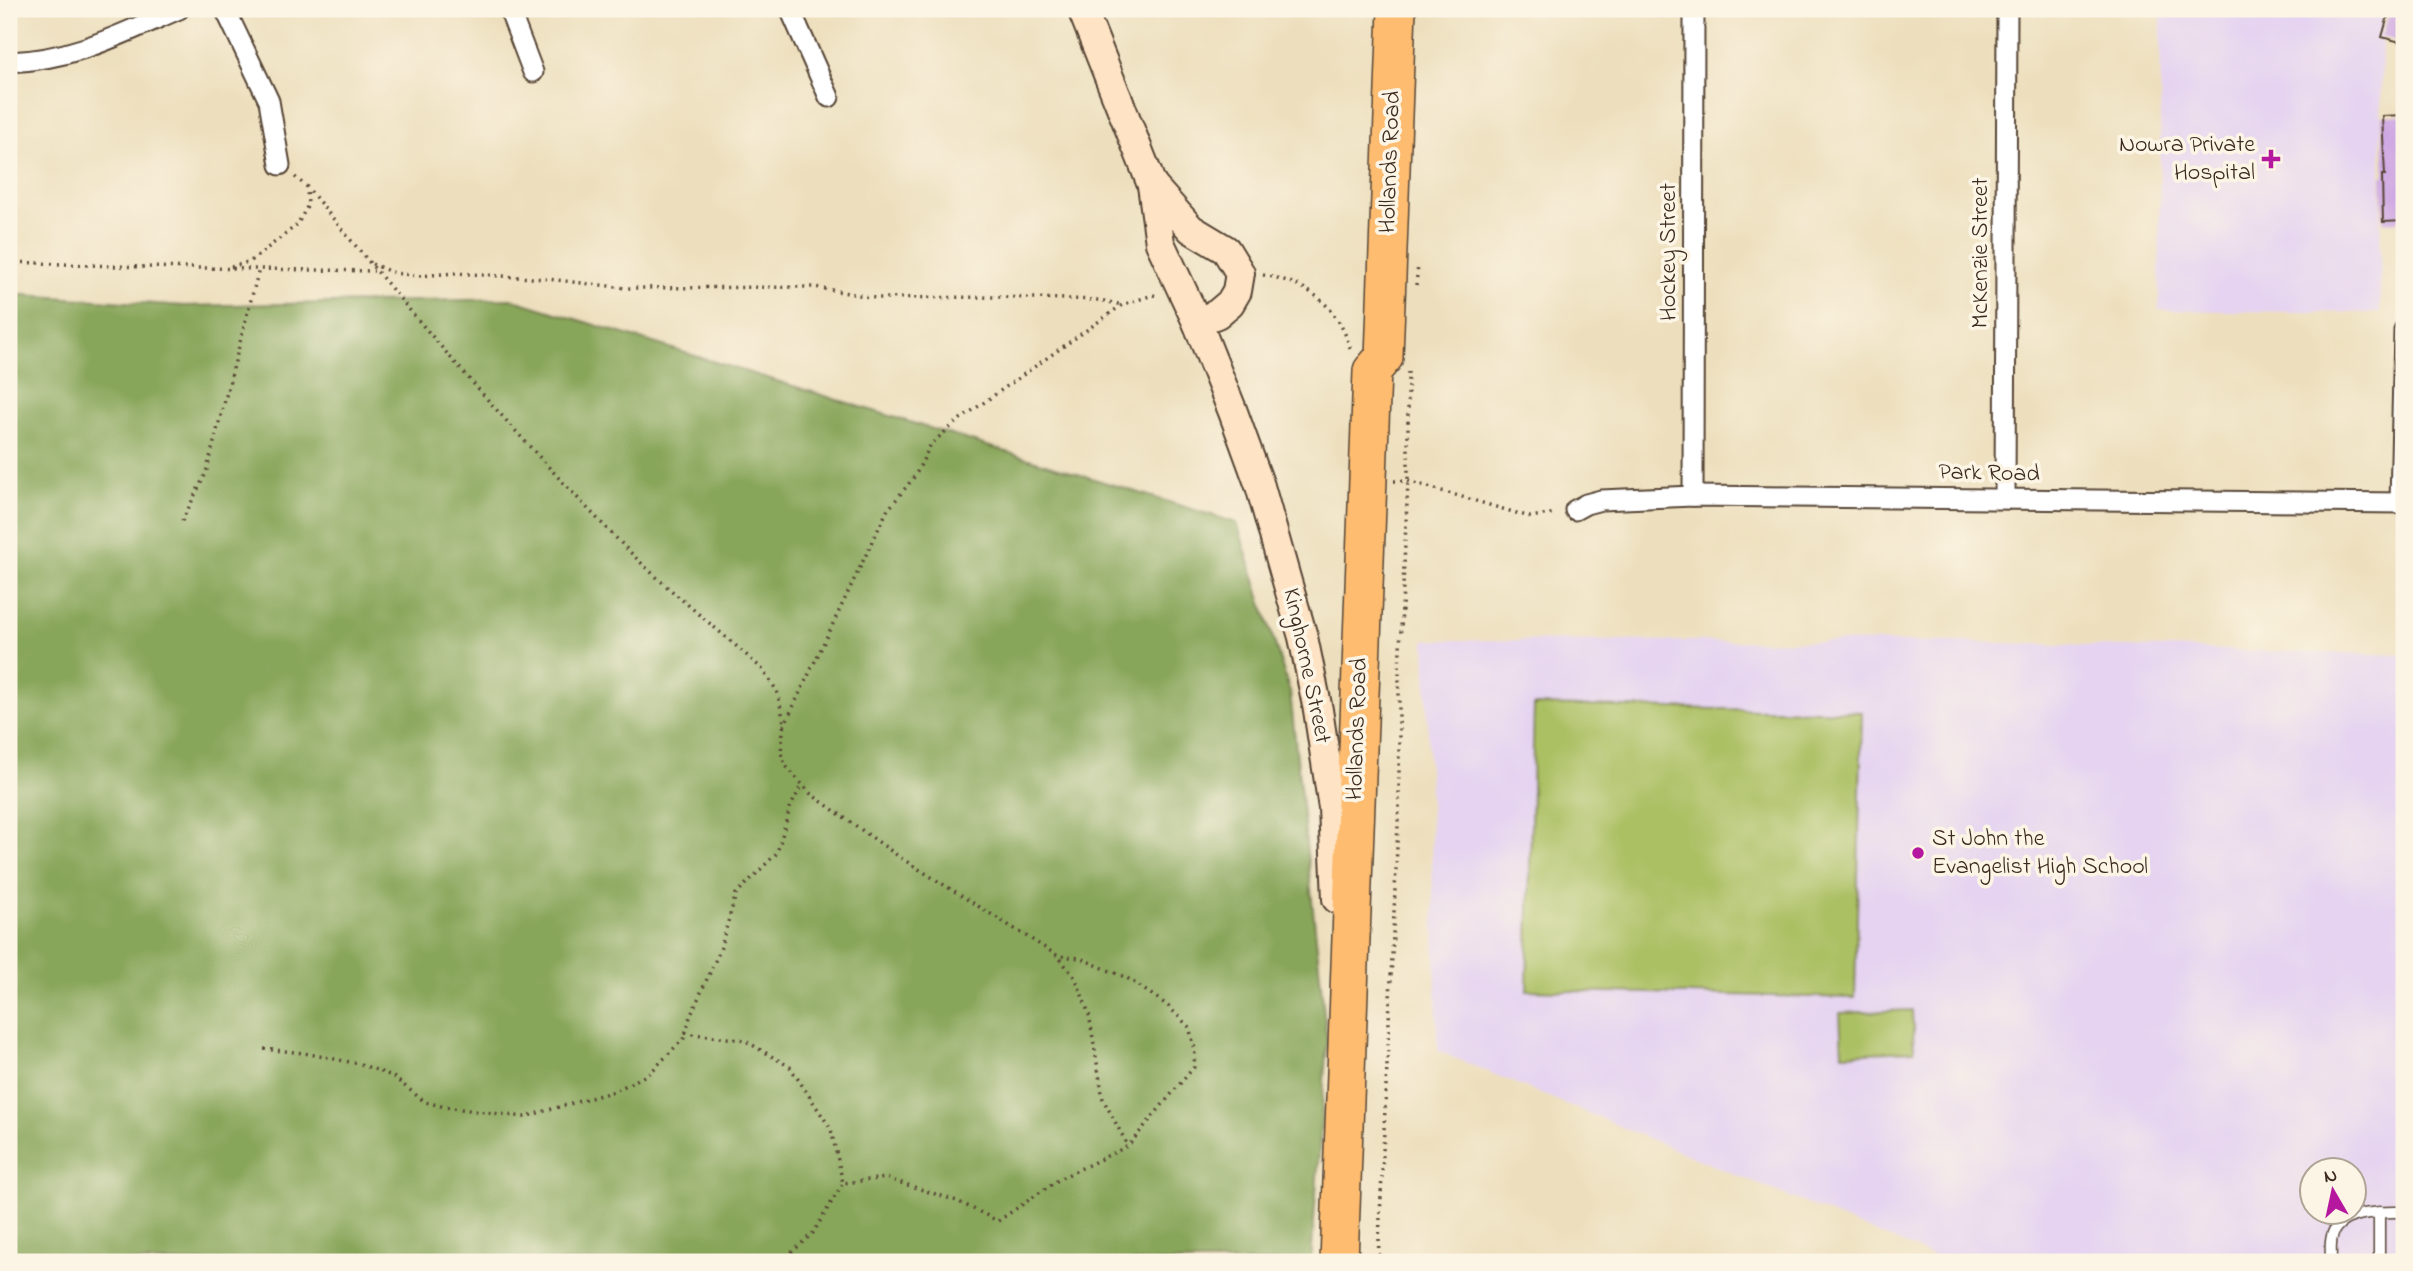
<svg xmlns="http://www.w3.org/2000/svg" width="2413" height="1271" font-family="'Indie Flower',sans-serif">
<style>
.built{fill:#e5d3f1;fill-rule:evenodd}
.green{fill:#abc064;stroke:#737541;stroke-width:2}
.forest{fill:#88a65a;stroke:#62683c;stroke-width:2}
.building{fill:#cca5e3}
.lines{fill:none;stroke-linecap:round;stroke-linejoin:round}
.lane-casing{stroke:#564536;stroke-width:13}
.street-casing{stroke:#564536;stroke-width:23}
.secondary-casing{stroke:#564536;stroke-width:32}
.highway-casing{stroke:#564536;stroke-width:40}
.path{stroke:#564536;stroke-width:3.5;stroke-dasharray:2 5;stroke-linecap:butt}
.lane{stroke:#fff;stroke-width:10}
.street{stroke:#fff;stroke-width:19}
.secondary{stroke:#fee4c5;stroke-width:28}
.highway{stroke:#fdbc6f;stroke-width:37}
.poi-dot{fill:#b5179e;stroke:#fcf5e5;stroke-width:2.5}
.labels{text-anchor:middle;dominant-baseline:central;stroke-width:7;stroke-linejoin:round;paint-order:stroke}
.poi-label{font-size:24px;fill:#3b2a1e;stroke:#fcf5e5;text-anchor:end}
.street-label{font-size:24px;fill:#3b2a1e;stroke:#fcf5e5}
</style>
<rect width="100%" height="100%" fill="#fcf5e5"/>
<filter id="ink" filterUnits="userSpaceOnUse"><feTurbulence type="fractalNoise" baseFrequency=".0143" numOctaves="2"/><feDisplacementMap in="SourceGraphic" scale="14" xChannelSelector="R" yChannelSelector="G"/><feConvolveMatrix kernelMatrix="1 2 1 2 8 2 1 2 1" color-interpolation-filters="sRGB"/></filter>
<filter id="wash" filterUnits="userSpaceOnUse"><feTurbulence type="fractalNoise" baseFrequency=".00686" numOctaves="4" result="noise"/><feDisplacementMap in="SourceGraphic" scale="28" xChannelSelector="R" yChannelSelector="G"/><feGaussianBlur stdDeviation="1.57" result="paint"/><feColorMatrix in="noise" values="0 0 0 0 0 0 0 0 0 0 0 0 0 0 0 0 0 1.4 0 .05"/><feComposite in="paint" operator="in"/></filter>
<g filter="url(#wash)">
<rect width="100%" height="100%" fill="#eddfbd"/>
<g class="built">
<path d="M2161 9H2382L2380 313 2159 310Z"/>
<path d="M1425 640 1963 642 2404 655V1262H1946L1438 1051ZM2312 1170H2354V1212H2312Z"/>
</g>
<g class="green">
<path d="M1534 705 1862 712 1855 998 1527 990Z"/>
<path d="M1912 1010 1914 1051 1842 1054 1840 1013Z"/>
</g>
<path class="forest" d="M9 294 184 306 511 299 1237 523 1290 692 1327 1041 1311 1262H9Z"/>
<g id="blocks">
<g class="building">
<path d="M2390 9H2404V43L2382 37Z"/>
<path d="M2404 115V221L2383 222 2382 175H2385L2382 116Z"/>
</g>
</g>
</g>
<g filter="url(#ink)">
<use href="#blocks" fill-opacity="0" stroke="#564536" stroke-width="2"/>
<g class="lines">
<g class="lane-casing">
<g id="lane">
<path d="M2331 1262C2331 1252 2329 1238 2335 1229 2348 1210 2384 1212 2404 1212"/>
<path d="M2379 1262V1212"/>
</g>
</g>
<g class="street-casing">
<g id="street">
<path d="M225 9 269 101 280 165"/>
<path d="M509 9 533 72"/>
<path d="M790 9 829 97"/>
<path d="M9 62C73 60 121 34 179 9"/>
<path d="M1693 496 1694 9"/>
<path d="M2005 498 2007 9"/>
<path d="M2400 503 2404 330"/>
<path d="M1575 510 1586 504 1601 500 1693 496 2404 503"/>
</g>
</g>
<g class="secondary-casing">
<g id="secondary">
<path d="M1082 9 1152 185 1160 243 1197 322 1233 412 1260 486 1286 578 1303 637 1318 710 1333 808 1337 899"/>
<path d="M1152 185 1191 229 1226 250 1240 273 1237 291 1230 303 1217 314 1197 322"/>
</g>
</g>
<g class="highway-casing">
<path id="highway" d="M1339 1262 1372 371 1384 357 1397 9"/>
</g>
<g class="path">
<path d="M295 177 307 187C408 310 511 431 623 545 666 589 716 627 762 669L777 691 784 722 781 752 785 765 811 794 901 858 1058 956 1076 979 1089 1014 1103 1099 1128 1146"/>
<path d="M9 262 143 267 374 271"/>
<path d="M372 264 394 273 419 276 455 273 547 279 626 288 815 287 875 298 1000 297 1100 300 1122 305"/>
<path d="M231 267 251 261 297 225 308 205 307 189"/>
<path d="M1263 275C1309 283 1338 305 1351 351"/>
<path d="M1416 285 1418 265"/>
<path d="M1394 481H1408L1530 517 1556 513"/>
<path d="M182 521 206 473 259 269"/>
<path d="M784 726 887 511 915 476 931 444 959 420 1122 305 1153 295 1159 297"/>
<path d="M685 1033 744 1040 790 1067 831 1129 843 1183 886 1178 957 1201 998 1221 1061 1178 1128 1146 1194 1067 1195 1049 1189 1027 1167 1005 1127 978 1080 958 1059 956"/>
<path d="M264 1049 304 1053 360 1064 392 1076 425 1102 445 1107 524 1117 615 1091 650 1073 684 1038 690 1017 720 950 736 894 777 853 790 808 802 784"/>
<path d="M781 1262 813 1233 843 1183"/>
<path d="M1378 1262 1399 803V670L1408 481V372"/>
</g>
<use href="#lane" class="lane"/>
<use href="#street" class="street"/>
<use href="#secondary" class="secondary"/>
<use href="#highway" class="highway"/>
</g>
</g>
<g class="poi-dot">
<path d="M2267.5 148.5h7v7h7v7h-7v7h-7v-7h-7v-7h7z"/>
<circle cx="1918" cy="853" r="7"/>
</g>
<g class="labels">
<g class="poi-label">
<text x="2255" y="145">Nowra Private<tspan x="2255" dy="28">Hospital</tspan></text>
<text x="1932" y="839" text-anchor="start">St John the<tspan x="1932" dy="28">Evangelist High School</tspan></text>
</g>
<g class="street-label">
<text transform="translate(1391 162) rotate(-88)">Hollands Road</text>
<text transform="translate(1669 252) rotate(-90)">Hockey Street</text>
<text transform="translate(1981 253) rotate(-90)">McKenzie Street</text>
<text transform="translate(1989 474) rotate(1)">Park Road</text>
<text transform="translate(1306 666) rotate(78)">Kinghorne Street</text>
<text transform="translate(1358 729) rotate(-88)">Hollands Road</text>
</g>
</g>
<rect width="2413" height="1271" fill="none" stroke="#fcf5e5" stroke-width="35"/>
<g transform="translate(2333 1191) rotate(351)"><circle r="33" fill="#fcf5e5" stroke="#afa495" stroke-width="2"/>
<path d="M0-5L12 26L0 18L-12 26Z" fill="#b5179e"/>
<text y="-10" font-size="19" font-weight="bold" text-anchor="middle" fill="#3b2a1e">N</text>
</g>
</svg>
